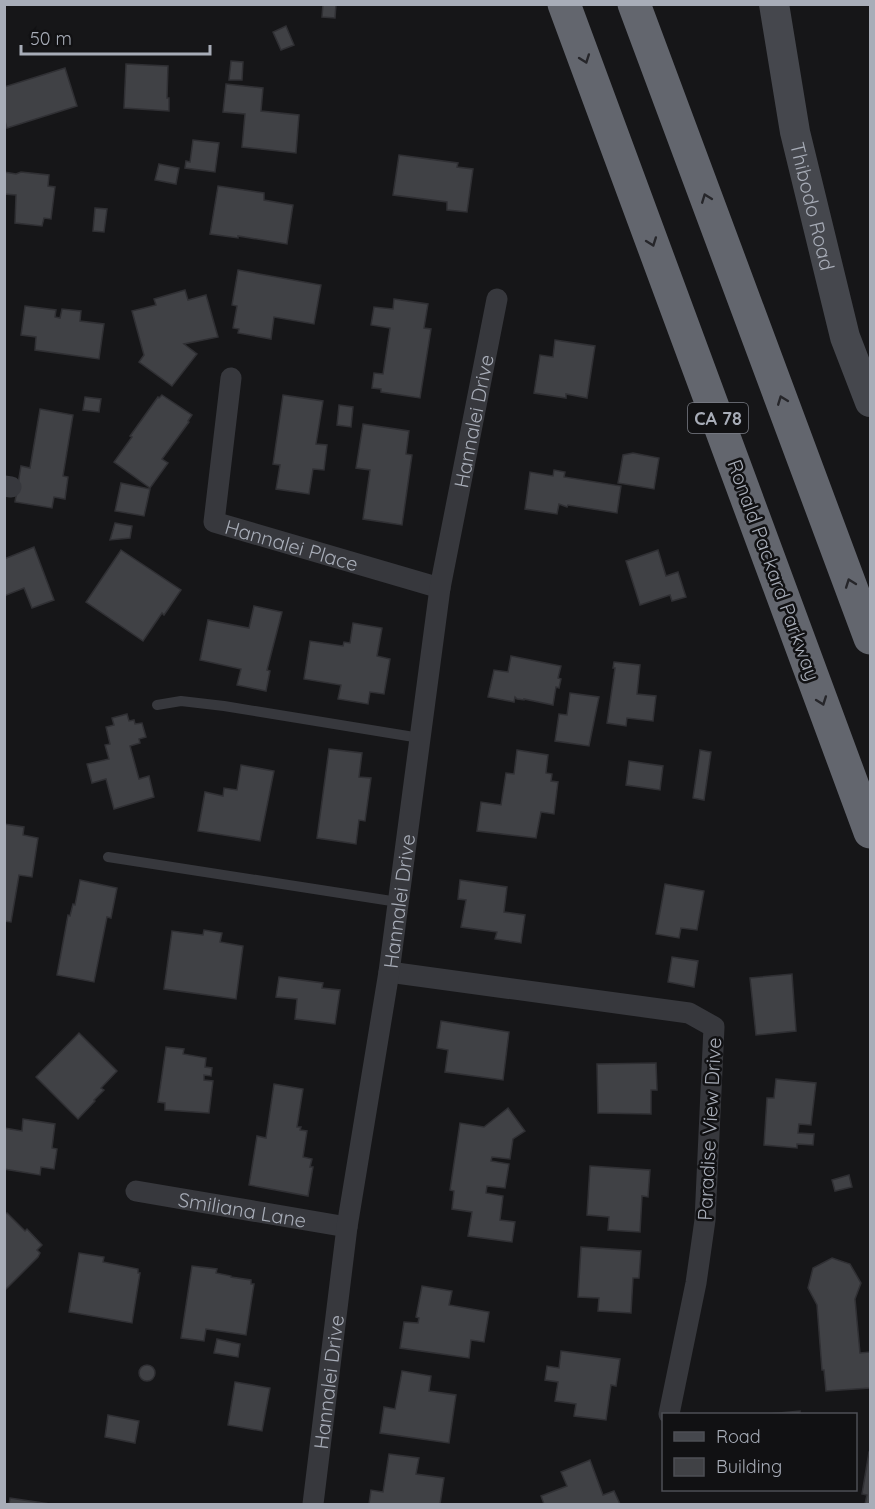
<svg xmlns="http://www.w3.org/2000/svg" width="875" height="1509" font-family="Quicksand,sans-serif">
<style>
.building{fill:#404145;stroke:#303034;stroke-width:1.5}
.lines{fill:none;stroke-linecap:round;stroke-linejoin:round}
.lane{stroke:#37383d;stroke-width:10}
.street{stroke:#37383d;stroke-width:21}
.secondary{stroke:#45474d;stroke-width:30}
.highway{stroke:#63666e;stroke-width:33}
.oneway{stroke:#26262a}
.labels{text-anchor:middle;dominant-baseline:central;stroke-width:5;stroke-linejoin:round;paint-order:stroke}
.shield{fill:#111113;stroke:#7b7e86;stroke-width:1.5}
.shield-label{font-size:18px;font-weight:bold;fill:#a8adb8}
.street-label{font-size:20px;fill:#a8adb8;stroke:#111113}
</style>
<rect width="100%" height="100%" fill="#161618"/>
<g class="building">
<path d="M323 4H336L335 18 322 17Z"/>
<path d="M286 26 294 45 281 50 273 32Z"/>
<path d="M231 61 243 62 242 80H229Z"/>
<path d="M126 64 168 66 167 98H169V111L124 108Z"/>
<path d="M65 68 77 106 7 128 4 118V87Z"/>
<path d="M226 84 263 88 261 111 299 115 296 153 242 147 245 114 223 112Z"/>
<path d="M193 140 219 143 215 172 185 168 186 161 190 162Z"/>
<path d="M399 155 458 163 457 167 473 169 467 212 447 210V202L393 195Z"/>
<path d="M159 164 179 168 176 184 155 180Z"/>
<path d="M4 172 16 174 21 172 49 175 48 186 55 187 51 219 44 218 42 226 15 223 16 195 4 194Z"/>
<path d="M218 186 264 193V200L293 205 287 244 238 236V238L210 234Z"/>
<path d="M95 208 107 209 104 232 93 231Z"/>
<path d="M238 270 321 285 314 324 274 317 271 339 238 333 239 329 233 328 237 306 232 305Z"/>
<path d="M185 290 188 300 206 295 218 337 184 344 197 354 172 386 139 362 144 355 132 311 156 305 154 299Z"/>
<path d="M394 299 428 304 424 328 431 329 420 398 381 392V389L372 388 374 373 383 374 390 328 371 325 374 307 393 309Z"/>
<path d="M25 306 56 310 55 317 60 318 62 309 81 311 80 321 104 324 99 359 35 350 36 337 21 335Z"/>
<path d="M555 340 595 346 587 398 566 394V398L534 393 540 355 553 357Z"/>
<path d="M162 395 192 415 188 421 189 422 162 459 168 463 150 488 114 462 132 437 130 436 158 397 159 398Z"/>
<path d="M283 395 323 401 316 444 327 445 324 470 313 469 309 494 276 489 280 465 273 464Z"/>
<path d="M85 397 101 399 99 412 83 410Z"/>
<path d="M339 405 353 407 351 427 337 425Z"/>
<path d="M40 409 73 415 63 476 68 477 65 499 54 497 52 508 15 502 21 466 30 468Z"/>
<path d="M363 424 409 431 406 454 412 455 402 525 363 519 370 470 356 468Z"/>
<path d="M633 453 659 458 654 489 618 483 623 455Z"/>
<path d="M554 470 565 472 564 477 621 486 617 513 568 505 567 507 559 504 557 514 525 509 530 472 553 476Z"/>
<path d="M121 483 150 489 144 516 115 511Z"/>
<path d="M115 523 132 526 130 538 110 540Z"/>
<path d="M34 547 54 600 32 608 24 588 4 596V559Z"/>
<path d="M121 550 181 590 164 615 162 613 143 641 86 602Z"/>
<path d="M658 550 666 576 678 572 686 597 672 601 670 595 640 605 626 561Z"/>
<path d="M254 606 282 612 267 670 270 671 266 691 237 685 241 669 200 660 208 620 249 628Z"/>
<path d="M353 623 382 628 377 656 390 659 384 694 370 692 368 704 338 699 341 685 304 679 310 641 343 646 344 642 350 643Z"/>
<path d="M511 656 561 666 558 678 561 679 559 688 556 687 553 705 524 699V700L517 699 515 697 514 702 488 697 494 670 508 672Z"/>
<path d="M614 662 640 665 637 694 656 696 653 721 627 718 626 726 607 723 615 668H613Z"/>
<path d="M570 693 599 697 589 746 555 741 559 714 567 715Z"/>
<path d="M127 714 129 721 134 720 135 724 142 723 146 737 139 739 140 743 130 746 139 779 149 776 154 797 114 809 106 779 92 783 87 764 109 759 105 745 110 744 106 727 114 725 112 718Z"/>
<path d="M329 749 362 753 359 777 371 778 365 821 359 820 356 844 317 838Z"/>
<path d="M517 750 548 755 546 773 552 774 551 781 558 782 554 814 541 812 536 838 477 831 481 802 501 805 506 773 514 774Z"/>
<path d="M700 750 711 752 704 800 693 798Z"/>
<path d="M629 761 663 766 660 790 626 785Z"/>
<path d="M241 765 274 771 260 841 198 831 205 792 223 796 224 788 237 790Z"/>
<path d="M4 824 24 827 23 835 38 838 32 877 19 875 11 922 4 921Z"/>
<path d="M80 880 117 888 111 918 107 917 94 982 57 975 68 915 70 916 73 904 75 905Z"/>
<path d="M460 880 507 887 504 912 525 915 521 943 495 939 497 932 461 927 466 900 458 899Z"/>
<path d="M665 884 704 891 697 930 681 928 679 938 656 934Z"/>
<path d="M204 930 222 933 220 942 243 946 236 999 164 989 172 931 203 935Z"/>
<path d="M672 957 698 961 694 987 668 982Z"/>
<path d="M792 974 796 1031 756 1035 750 978Z"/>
<path d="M279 977 323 983 322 988 340 990 335 1024 295 1019 297 999 276 997Z"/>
<path d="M441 1021 509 1032 503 1080 445 1072 448 1050 437 1048Z"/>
<path d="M79 1033 117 1071 101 1088 104 1090 94 1100 95 1101 78 1119 36 1077Z"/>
<path d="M166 1047 184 1049 183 1054 206 1058 205 1067 212 1068 211 1076 204 1075V1080L213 1081 209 1113 165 1110V1103L158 1102Z"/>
<path d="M656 1063 657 1090H651V1114L598 1113 597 1064Z"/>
<path d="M776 1079 816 1083 811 1125 799 1124 798 1133 814 1134 813 1145 797 1144V1148L764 1145 767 1098H774Z"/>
<path d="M274 1084 303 1089 297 1127H301L300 1130 307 1131 303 1157 312 1159 310 1167H313L308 1196 249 1185 257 1136 266 1138Z"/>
<path d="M508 1108 525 1131 513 1139 510 1159 492 1157 491 1161 509 1164 505 1188 487 1186 486 1193 503 1196 500 1220 515 1222 512 1242 468 1236 472 1212 452 1209 454 1191 450 1190 460 1123 484 1127Z"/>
<path d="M23 1119 55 1124 52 1148 57 1149 54 1169 41 1167 40 1175 4 1169V1128L22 1131Z"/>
<path d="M590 1166 650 1170 648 1197 642 1196 640 1232 608 1230 609 1217 587 1215Z"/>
<path d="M849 1175 852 1187 835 1191 832 1180Z"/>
<path d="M7 1213 25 1231 27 1229 42 1245 37 1250 40 1253 38 1257 5 1290 4 1215Z"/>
<path d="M581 1247 641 1251 639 1278H633L631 1313 598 1311 599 1298 578 1297Z"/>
<path d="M79 1253 104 1257 103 1262 138 1269V1273H140L132 1323 69 1312Z"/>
<path d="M832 1258 850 1264 861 1283 855 1299 860 1353 870 1352V1388L826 1391 824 1370H822L817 1305 808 1288 813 1268Z"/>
<path d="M192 1266 217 1269 216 1273 231 1276V1277L251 1280V1284H254L246 1335 206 1329 204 1341 181 1338Z"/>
<path d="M422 1286 452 1291 449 1305 489 1312 484 1342 471 1340 469 1358 400 1348 404 1322 418 1323 419 1318 416 1317Z"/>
<path d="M217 1339 240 1344 238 1357 214 1353Z"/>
<path d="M561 1351 620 1359 616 1386 611 1385 606 1420 574 1416 576 1404 555 1401 558 1382 545 1380 547 1366 559 1368Z"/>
<circle cx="147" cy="1373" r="8"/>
<path d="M402 1371 431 1376 429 1391 456 1395 449 1443 380 1433 384 1407 395 1409Z"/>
<path d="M235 1382 270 1388 262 1431 228 1425Z"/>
<path d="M800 1411V1414H768Z"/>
<path d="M108 1415 139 1421 135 1443 105 1437Z"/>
<path d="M869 1452H870V1504H865L867 1495 862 1494Z"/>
<path d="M389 1454 419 1458 416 1474 444 1478 440 1504H369L371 1490 383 1492Z"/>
<path d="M590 1460 603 1495 614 1491 620 1504H544L541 1496 567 1486 561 1472Z"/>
<path d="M10 1498 50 1504H9Z"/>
</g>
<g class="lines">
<g class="lane">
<path d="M157 705 181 701 224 706 420 738"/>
<path d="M108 857 398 902"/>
</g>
<g class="street">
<path id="s1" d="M231 378 214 522 440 588"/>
<path d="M4 486 11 487"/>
<path d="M389 972 689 1013 714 1027 705 1220 696 1283 669 1414"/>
<path id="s2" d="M136 1191 347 1227"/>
<path id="s3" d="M313 1504 347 1227 389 972 440 588 497 299"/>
</g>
<path class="secondary" id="s4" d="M774 4 795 132 845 337 870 402"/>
<g class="highway">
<path d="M564 4 870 832"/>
<path d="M634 4 870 638"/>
</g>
</g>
<defs><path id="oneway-chevron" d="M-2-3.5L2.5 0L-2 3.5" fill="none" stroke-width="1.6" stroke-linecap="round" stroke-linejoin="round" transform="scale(1.5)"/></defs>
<g class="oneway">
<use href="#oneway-chevron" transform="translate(585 59) rotate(70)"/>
<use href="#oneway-chevron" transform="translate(706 198) rotate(-111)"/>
<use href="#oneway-chevron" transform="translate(652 242) rotate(70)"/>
<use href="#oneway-chevron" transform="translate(782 400) rotate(-111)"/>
<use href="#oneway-chevron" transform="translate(850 583) rotate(-110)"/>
<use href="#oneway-chevron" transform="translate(822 701) rotate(70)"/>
</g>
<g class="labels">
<rect class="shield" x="688" y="403" width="60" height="30" rx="4.5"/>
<g class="shield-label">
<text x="718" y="418">CA 78</text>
</g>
<g class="street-label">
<text stroke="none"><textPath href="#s4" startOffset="206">Thibodo Road</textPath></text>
<text stroke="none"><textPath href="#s3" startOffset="1095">Hannalei Drive</textPath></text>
<text stroke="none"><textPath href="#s1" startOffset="226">Hannalei Place</textPath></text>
<text transform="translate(774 570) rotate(70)">Ronald Packard Parkway</text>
<text stroke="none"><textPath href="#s3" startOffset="609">Hannalei Drive</textPath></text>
<text transform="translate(709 1129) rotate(-87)">Paradise View Drive</text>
<text stroke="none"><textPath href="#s2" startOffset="108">Smiliana Lane</textPath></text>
<text stroke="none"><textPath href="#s3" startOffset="123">Hannalei Drive</textPath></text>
</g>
</g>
<rect width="875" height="1509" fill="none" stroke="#a8adb8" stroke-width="12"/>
<rect x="662" y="1413" width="195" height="78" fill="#111113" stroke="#4d4f55" stroke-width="1.5"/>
<rect x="674" y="1432" width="30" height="9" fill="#45474d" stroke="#4d4f55" stroke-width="1.5"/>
<text x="716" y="1443" font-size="18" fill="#a8adb8">Road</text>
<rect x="674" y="1458" width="30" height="18" fill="#404145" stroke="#4d4f55" stroke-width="1.5"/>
<text x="716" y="1473" font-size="18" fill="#a8adb8">Building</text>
<path d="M21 45v9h189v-9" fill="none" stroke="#a8adb8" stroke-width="3"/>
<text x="30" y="45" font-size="18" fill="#a8adb8" stroke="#111113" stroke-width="4.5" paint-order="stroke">50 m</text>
</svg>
